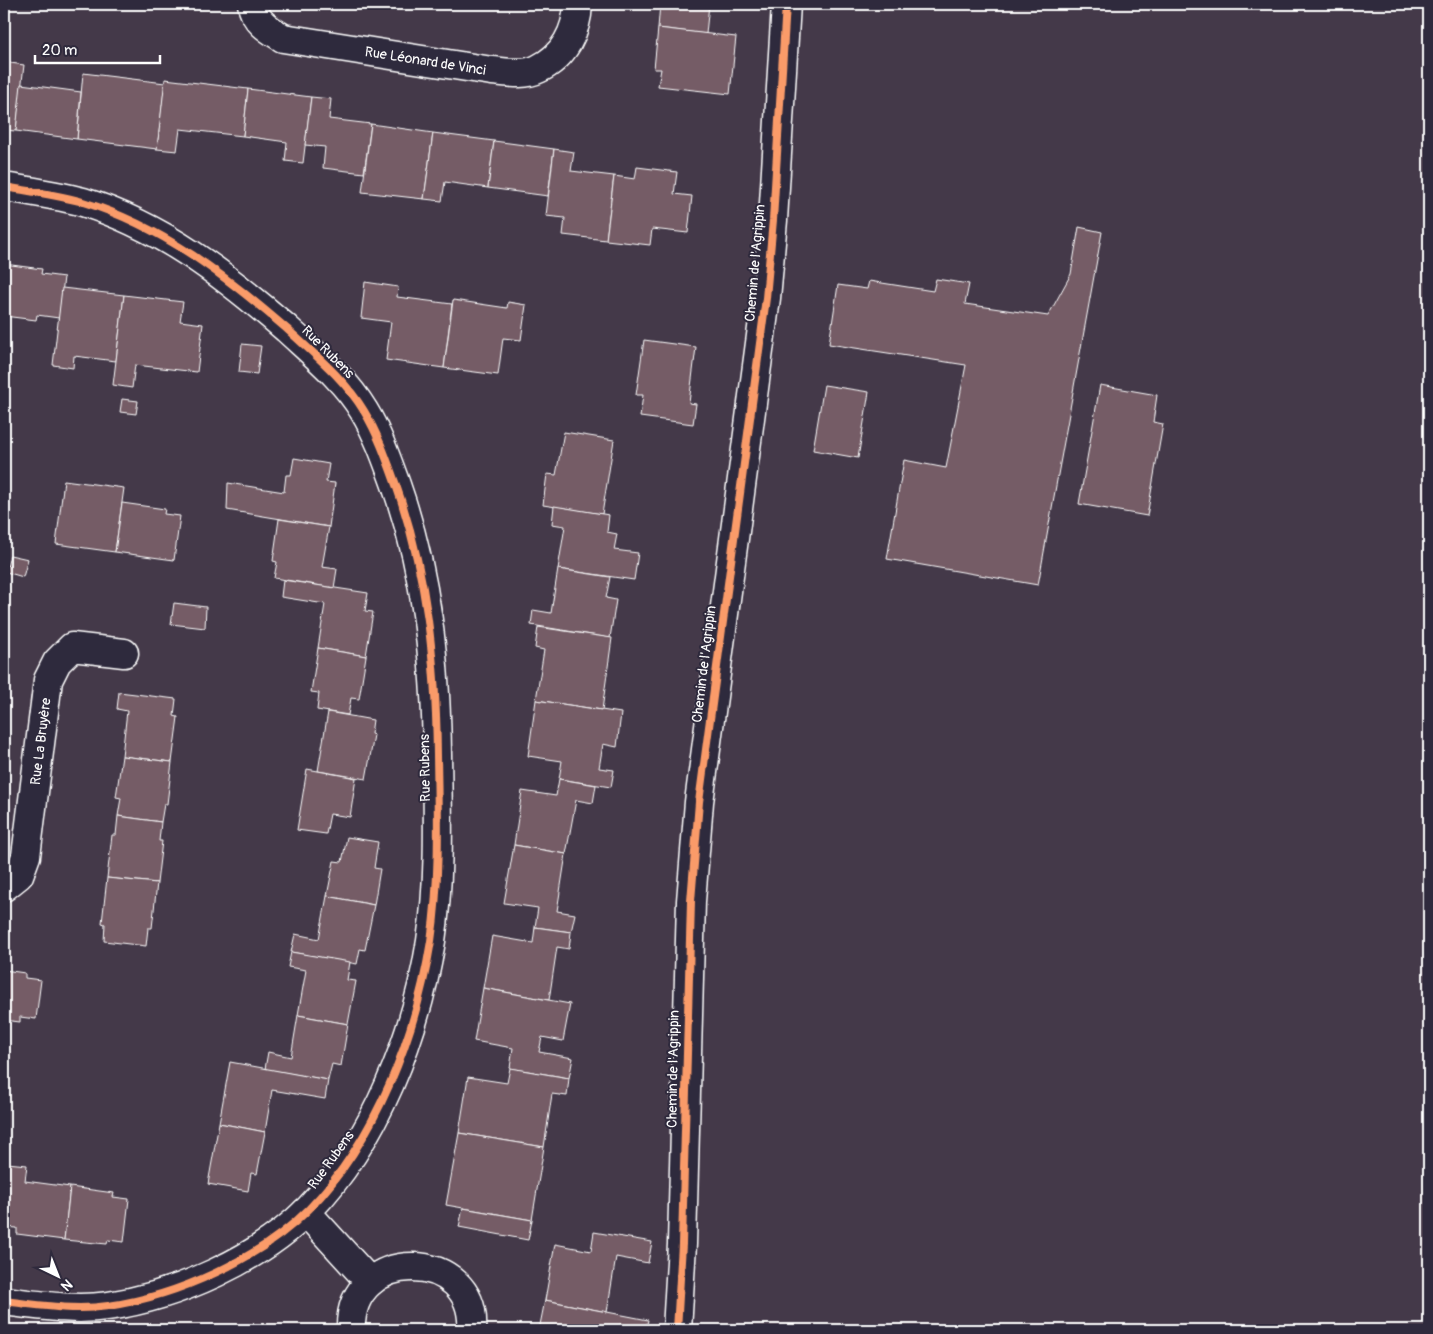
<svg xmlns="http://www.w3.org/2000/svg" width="1433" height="1334" font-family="Pangolin,sans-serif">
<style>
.building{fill:#745c66;stroke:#fff}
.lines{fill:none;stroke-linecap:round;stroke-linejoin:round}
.street-casing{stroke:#fff;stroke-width:31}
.street{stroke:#2f2a3d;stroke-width:28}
.cycleway-casing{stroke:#2f2a3d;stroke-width:11}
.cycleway{stroke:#fa9b69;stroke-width:8}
.labels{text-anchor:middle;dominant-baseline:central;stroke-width:4;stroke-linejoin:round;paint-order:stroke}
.street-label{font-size:14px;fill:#fff;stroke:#2f2a3d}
</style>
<rect width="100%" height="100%" fill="#443949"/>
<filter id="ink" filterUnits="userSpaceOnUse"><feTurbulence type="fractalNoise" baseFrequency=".02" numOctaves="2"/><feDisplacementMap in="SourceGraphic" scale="10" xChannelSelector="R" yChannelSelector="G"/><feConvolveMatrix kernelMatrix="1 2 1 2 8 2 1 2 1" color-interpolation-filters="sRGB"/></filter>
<g filter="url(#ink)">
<g class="building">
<path d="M660 4H709L706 34 658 28Z"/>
<path d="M658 28 736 37 730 94 658 86 661 69H654Z"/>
<path d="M4 62 24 65 16 131 4 130Z"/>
<path d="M83 73 165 83 157 149 77 139Z"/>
<path d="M165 79 248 89 243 136 180 129 177 151 157 149Z"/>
<path d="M21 84 81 92 77 139 16 131Z"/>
<path d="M248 89 311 97 303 163 285 161 287 142 243 136Z"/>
<path d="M311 97 331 99 329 119 371 124 364 173 323 168 325 147 305 145Z"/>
<path d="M371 124 433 133 424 199 362 192Z"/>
<path d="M433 133 494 141 488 188 445 182 442 201 424 199Z"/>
<path d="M494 141 554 149 548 196 488 188Z"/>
<path d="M554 149 574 152 571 171 614 176 606 240 563 235 565 218 546 216Z"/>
<path d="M637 167 677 172 674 194 692 196 688 233 652 229 650 245 606 240 614 176 635 179Z"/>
<path d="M1079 227 1102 232 1038 585 887 559 904 460 946 468 966 365 829 344 838 285 867 289 869 281 933 291 936 279 969 284 965 304 1048 316 1071 274Z"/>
<path d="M4 264 42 269 41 274 64 277 59 318 37 315 36 320 4 316Z"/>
<path d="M365 282 398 287 397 297 452 304 444 368 386 360 391 322 361 318Z"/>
<path d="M62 288 124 295 116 361 74 356 73 368 53 365Z"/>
<path d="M124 295 183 302 180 321 203 324 197 372 135 365 132 388 113 385Z"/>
<path d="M453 300 507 308 508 302 526 305 521 340 503 338 498 375 444 368Z"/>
<path d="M644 340 696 347 689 403 696 404 693 424 640 417 643 395H636Z"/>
<path d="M242 344 261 346 257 374 239 372Z"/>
<path d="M824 385 869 392 858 458 813 450Z"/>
<path d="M1100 385 1157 395 1153 422 1163 424 1147 516 1079 504Z"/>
<path d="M122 399 138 401 136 414 120 412Z"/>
<path d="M564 432 614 440 602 514 543 505 547 474 556 475Z"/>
<path d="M294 458 329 464 326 482 335 483 329 527 227 510 228 483 284 492 286 475H291Z"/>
<path d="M64 480 124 488 115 552 56 544Z"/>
<path d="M122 503 165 509 164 514 180 516 174 560 115 552Z"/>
<path d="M554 506 609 515 607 532 617 534 614 550 638 553 634 580 558 569 565 526 552 524Z"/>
<path d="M279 519 329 527 322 567 337 569 334 588 274 578 277 562 273 561Z"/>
<path d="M10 555 28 559 23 577 6 572Z"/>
<path d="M558 569 610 577 606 598 616 600 610 638 531 625 533 610 551 613Z"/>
<path d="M283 580 368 593 365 611 373 612 366 656 318 648 325 604 281 597Z"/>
<path d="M174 603 206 607 205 628 171 624Z"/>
<path d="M538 627 612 638 602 710 536 700 544 650 535 648Z"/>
<path d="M318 648 366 656 359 699 351 698 348 715 317 710 319 693 311 692Z"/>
<path d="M119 692 176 699 174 716 178 717 172 762 122 756 127 711 117 709Z"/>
<path d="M536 700 621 713 617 747 603 744 599 768 614 770 611 787 559 779 562 761 528 756Z"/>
<path d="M328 712 373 720 371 734 374 735 366 779 318 771Z"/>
<path d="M122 756 172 762 167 804H164L161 822 118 816 121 798 116 797Z"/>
<path d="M307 769 356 778 350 817 330 814 326 834 297 830Z"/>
<path d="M559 779 596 785 593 803 576 800 566 854 514 845 522 791 556 796Z"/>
<path d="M118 816 161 822 159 841H162L157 883 107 878 112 835H116Z"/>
<path d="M347 837 378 842 374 868 380 869 374 905 327 896 334 861 342 862Z"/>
<path d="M514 845 566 854 557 911 575 914 571 932 535 927 538 908 504 903Z"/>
<path d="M107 878 157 883 152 928H148L146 946 104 941 105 924 102 923Z"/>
<path d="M327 896 374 905 365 950 360 949 357 964 291 952 295 934 319 939Z"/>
<path d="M535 927 571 932 569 949 557 947 549 1000 483 988 492 936 533 943Z"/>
<path d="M291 952 350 962 347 980 356 981 348 1024 298 1015 306 970 288 967Z"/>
<path d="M4 970 25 973V978L41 980 36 1019 20 1017V1022L4 1020Z"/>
<path d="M483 988 570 1004 563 1041 542 1037 539 1052 573 1058 569 1078 510 1068 513 1048 474 1041Z"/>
<path d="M298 1015 348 1024 341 1066 332 1064 328 1080 265 1069 268 1052 291 1057Z"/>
<path d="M230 1062 328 1080 325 1099 272 1090 265 1132 219 1123Z"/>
<path d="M510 1068 569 1078 567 1096 552 1094 544 1147 459 1133 468 1077 507 1083Z"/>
<path d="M219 1123 265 1132 257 1174 251 1173 248 1191 208 1184Z"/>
<path d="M459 1133 544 1147 532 1220 446 1205Z"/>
<path d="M7 1163 27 1165 25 1181 70 1187 64 1240 17 1234V1228L4 1227V1190Z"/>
<path d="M70 1187 114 1193 113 1197 129 1199 124 1242 108 1240 107 1244 64 1240Z"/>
<path d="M463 1208 532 1220 528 1240 459 1227Z"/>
<path d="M594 1232 652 1242 648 1263 616 1257 607 1312 545 1300 555 1244 591 1251Z"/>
<path d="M545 1300 607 1312 648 1320 646 1328 621 1324 620 1330H539Z"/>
</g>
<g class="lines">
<g class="street-casing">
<g id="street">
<path id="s1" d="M252 4C254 21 270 30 283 38L492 71C506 72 524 76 538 69 564 57 577 31 578 4"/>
<path d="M4 187C30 191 58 195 83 202 162 226 226 276 287 329 314 354 345 379 364 411 378 434 387 460 396 485 427 573 436 663 437 755 438 817 440 880 431 941 416 1035 376 1140 309 1209 260 1259 177 1296 108 1306 74 1311 38 1305 4 1301"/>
<path id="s2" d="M4 887 19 875 26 856 48 680 57 662 72 647 124 653"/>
<path d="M306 1212 370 1282"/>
<path d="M351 1330C348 1245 478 1247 472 1330"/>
<path d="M677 1330 682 1244 691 901 699 802 766 298 773 220 786 4"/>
</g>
</g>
<use href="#street" class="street"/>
<g class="cycleway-casing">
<g id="cycleway">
<path d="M4 187C30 191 58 195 83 202 162 226 226 276 287 329 314 354 345 379 364 411 378 434 387 460 396 485 427 573 436 663 437 755 438 817 440 880 431 941 416 1035 376 1140 309 1209 260 1259 177 1296 108 1306 74 1311 38 1305 4 1301"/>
<path d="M677 1330 682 1244 691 901 699 802 766 298 773 220 786 4"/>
</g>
</g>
<use href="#cycleway" class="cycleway"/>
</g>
</g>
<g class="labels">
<g class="street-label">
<text stroke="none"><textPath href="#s1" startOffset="192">Rue Léonard de Vinci</textPath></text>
<text transform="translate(755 263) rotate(-85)">Chemin de l'Agrippin</text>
<text transform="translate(328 352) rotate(45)">Rue Rubens</text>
<text transform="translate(704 664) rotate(-83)">Chemin de l'Agrippin</text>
<text stroke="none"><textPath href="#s2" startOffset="155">Rue La Bruyère</textPath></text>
<text transform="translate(425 768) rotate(-91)">Rue Rubens</text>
<text transform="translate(673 1069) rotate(-89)">Chemin de l'Agrippin</text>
<text transform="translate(331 1160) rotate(-54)">Rue Rubens</text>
</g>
</g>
<rect width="1433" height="1334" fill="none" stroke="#2f2a3d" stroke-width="20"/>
<rect x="10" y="10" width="1413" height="1314" fill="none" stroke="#fff" stroke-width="2" filter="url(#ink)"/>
<g transform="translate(58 1276) rotate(137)" stroke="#2f2a3d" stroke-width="4" paint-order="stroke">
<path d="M0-4L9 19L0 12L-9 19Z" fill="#ffffff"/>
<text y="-8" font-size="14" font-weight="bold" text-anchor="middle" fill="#ffffff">N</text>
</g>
<path d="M35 55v8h125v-8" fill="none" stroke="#ffffff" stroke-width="2.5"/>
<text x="42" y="55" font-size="15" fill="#ffffff" stroke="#2f2a3d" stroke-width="4" paint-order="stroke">20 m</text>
</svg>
